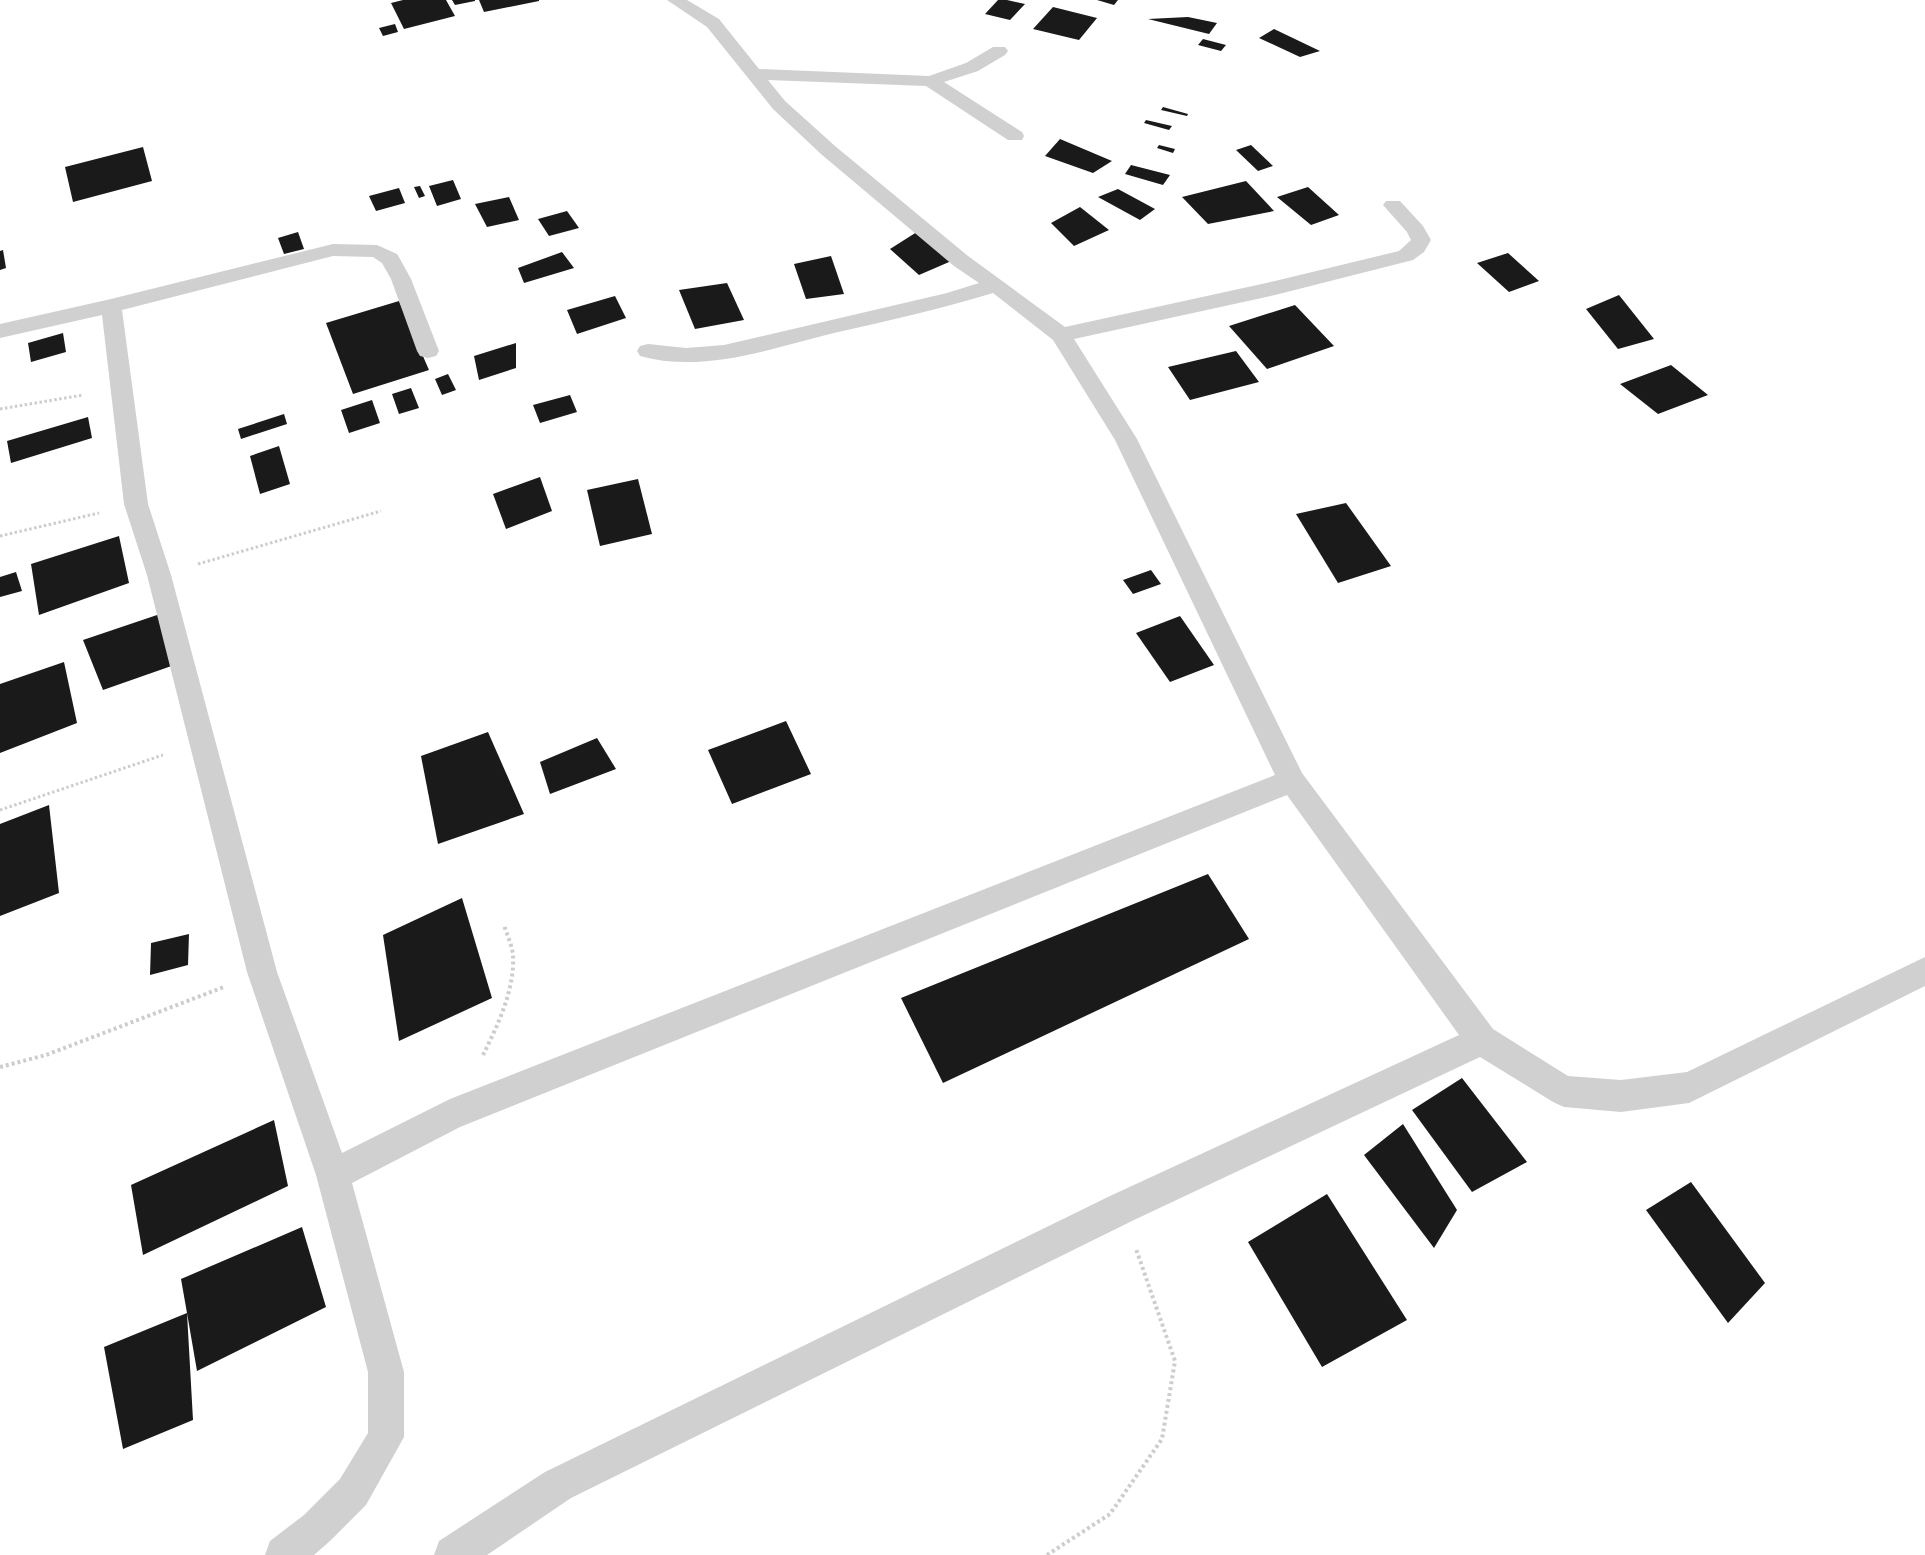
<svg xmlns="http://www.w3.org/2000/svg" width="1925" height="1555" font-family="'DM Sans',sans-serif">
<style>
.building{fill:#1a1a1a}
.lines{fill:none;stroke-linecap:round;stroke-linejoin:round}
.path-far1{stroke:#cdcdcd;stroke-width:3;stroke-dasharray:2.5 2.5;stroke-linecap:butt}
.path{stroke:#cdcdcd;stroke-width:4;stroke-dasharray:3 3;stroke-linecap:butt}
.minor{fill:#d0d0d0;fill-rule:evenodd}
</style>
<rect width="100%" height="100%" fill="#fff"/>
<g class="building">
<path d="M403 0H446L455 16 404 29 391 3Z"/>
<path d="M452 0H475V1L455 5Z"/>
<path d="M479 0H539V1L484 12Z"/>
<path d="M998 0H1007L1025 4 1010 20 985 14Z"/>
<path d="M1097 0H1118L1114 5Z"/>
<path d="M1053 7 1097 18 1079 40 1033 29Z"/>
<path d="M1188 17 1217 23 1209 34 1148 19Z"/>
<path d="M395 24 398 32 383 36 379 28Z"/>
<path d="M1274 29 1320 51 1300 57 1259 38Z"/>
<path d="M1203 39 1226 45 1221 51 1198 45Z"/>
<path d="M1163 107 1188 114 1187 116 1161 110Z"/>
<path d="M1146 120 1172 126 1169 130 1144 123Z"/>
<path d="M1060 139 1112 161 1093 173 1045 156Z"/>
<path d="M1159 145 1175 149 1173 153 1157 148Z"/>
<path d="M1251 145 1273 166 1258 171 1236 150Z"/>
<path d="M143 147 152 181 73 202 65 167Z"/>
<path d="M1131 165 1170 175 1163 185 1125 174Z"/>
<path d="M453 180 461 199 437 206 429 186Z"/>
<path d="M1246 181 1274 211 1208 224 1182 197Z"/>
<path d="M420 186 425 196 419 198 414 187Z"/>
<path d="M1308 187 1339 215 1311 225 1277 197Z"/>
<path d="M399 188 405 203 376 211 369 196Z"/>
<path d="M1118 189 1155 209 1140 220 1098 197Z"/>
<path d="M509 197 519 220 487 227 475 204Z"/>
<path d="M1080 207 1109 230 1074 246 1051 223Z"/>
<path d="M567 211 579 228 549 236 538 219Z"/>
<path d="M920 230 956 259 919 275 890 249Z"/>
<path d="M298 232 304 249 284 254 278 238Z"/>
<path d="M3 250 6 268 0 270V251Z"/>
<path d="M562 252 574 268 524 283 518 268Z"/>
<path d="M1508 253 1539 281 1509 292 1477 263Z"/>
<path d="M831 256 844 294 806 299 794 264Z"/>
<path d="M727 283 744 320 695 329 679 290Z"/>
<path d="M1619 295 1654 339 1618 349 1586 309Z"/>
<path d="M615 296 626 318 577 334 567 310Z"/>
<path d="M399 301 429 370 353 394 326 323Z"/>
<path d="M1295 305 1334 346 1267 369 1229 326Z"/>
<path d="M63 333 66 352 31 362 28 343Z"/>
<path d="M516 343V368L479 380 474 356Z"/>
<path d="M1236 351 1259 382 1190 400 1168 367Z"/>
<path d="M1671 365 1708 395 1658 414 1620 384Z"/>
<path d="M448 374 456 390 442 395 435 379Z"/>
<path d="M411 388 419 408 399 414 392 394Z"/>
<path d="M570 395 577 412 540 423 533 405Z"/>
<path d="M372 400 380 423 349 433 341 410Z"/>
<path d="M284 414 287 424 241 439 238 429Z"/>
<path d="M88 417 92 438 11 463 7 441Z"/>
<path d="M279 446 290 484 260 494 250 456Z"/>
<path d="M540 477 552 511 506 529 493 494Z"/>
<path d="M638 479 652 534 600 546 587 490Z"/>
<path d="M1346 503 1391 566 1338 583 1296 514Z"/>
<path d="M119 536 129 583 39 615 31 564Z"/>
<path d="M1151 570 1161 584 1133 594 1123 580Z"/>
<path d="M16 572 22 591 0 597V577Z"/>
<path d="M160 614 180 663 103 690 83 640Z"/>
<path d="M1180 616 1214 665 1170 682 1136 633Z"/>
<path d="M64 662 77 723 0 753V684Z"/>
<path d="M786 721 811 774 732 804 708 750Z"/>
<path d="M488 732 524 814 438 844 421 756Z"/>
<path d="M597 738 616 769 550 794 540 762Z"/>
<path d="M49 805 59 893 0 916V824Z"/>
<path d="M1208 874 1249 939 943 1083 901 998Z"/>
<path d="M462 898 492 998 399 1041 383 935Z"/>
<path d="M189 934 188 965 150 975 151 943Z"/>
<path d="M1462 1078 1527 1162 1472 1192 1412 1110Z"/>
<path d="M274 1120 288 1186 143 1255 131 1185Z"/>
<path d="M1403 1124 1457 1210 1434 1248 1364 1155Z"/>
<path d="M1691 1182 1765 1283 1728 1323 1646 1210Z"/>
<path d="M1327 1194 1407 1320 1322 1367 1248 1242Z"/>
<path d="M302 1227 326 1307 197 1371 187 1313 193 1420 123 1449 104 1347 187 1313 181 1279Z"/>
</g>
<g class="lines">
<g class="path-far1">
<path d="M0 409 83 395"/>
<path d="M0 536 99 513"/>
<path d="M198 564 381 511"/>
<path d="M0 810 163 755"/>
</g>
<g class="path">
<path d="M483 1055C498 1025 515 989 513 955 512 945 507 935 504 925"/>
<path d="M0 1067 46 1055 224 987"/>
<path d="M1047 1555 1110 1514 1162 1439 1175 1361 1136 1249"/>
</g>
<path class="minor" d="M667 0H687L719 19 759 69 929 76 966 63 993 47H1005L1008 51 1005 55 978 71 944 82 1022 132 1024 136 1022 140H1008L926 86 768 80 785 101 835 146 968 256 1065 327 1275 281 1399 251 1411 240 1407 232 1383 205 1386 201H1400L1423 226 1431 240 1424 252 1413 260 1275 295 1074 339 1137 439 1302 773 1493 1029 1568 1076 1621 1080 1687 1072 1925 957V986L1689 1103 1621 1112 1564 1107 1553 1102 1480 1057 1134 1220 571 1498 487 1555H434L439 1541 545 1472 1110 1196 1459 1035 1287 795 460 1127 352 1183 404 1372V1437L366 1505 330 1541 314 1555H265L270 1541 304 1515 340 1479 368 1433V1372L316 1175 247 972 147 575 124 504 102 315 0 338V324L111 299 333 244 377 245 397 254 400 259 411 279 439 351 436 356 428 358 420 356 417 351 391 279 382 263 373 257 333 256 122 310 148 504 171 575 277 972 342 1153 450 1099 1275 775 1115 440 1053 340 993 293C941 309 887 321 834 333 772 348 704 374 640 356L637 351 640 346 648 344 686 348 724 345 947 293 979 283 954 266 821 154 773 109 707 27Z"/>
</g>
</svg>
